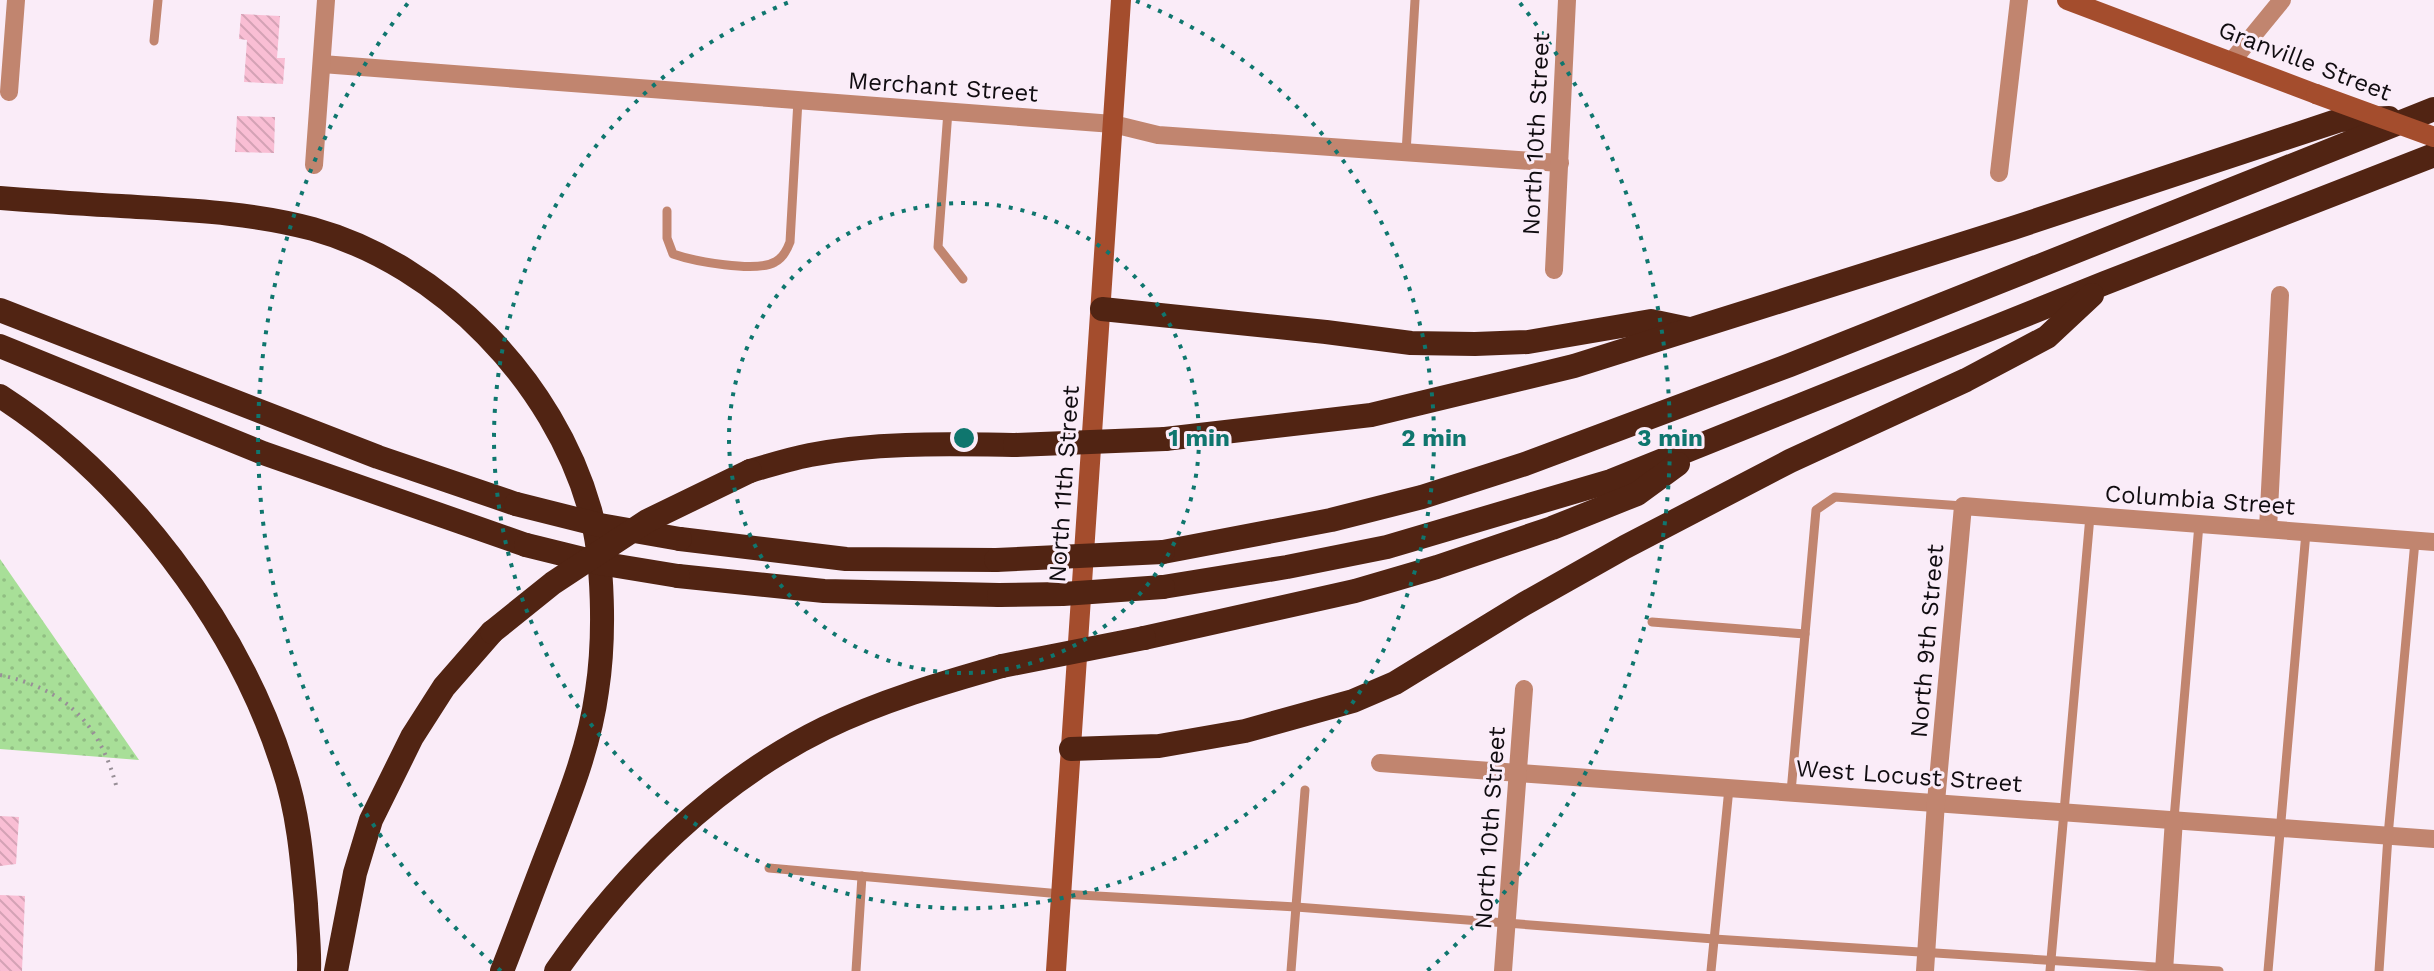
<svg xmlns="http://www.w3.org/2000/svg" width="2434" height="971" font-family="'Work Sans',sans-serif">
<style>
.park{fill:url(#park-dots)}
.building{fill:url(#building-back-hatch)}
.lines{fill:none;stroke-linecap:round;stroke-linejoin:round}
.path{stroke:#988f97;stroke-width:4;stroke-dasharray:2 6;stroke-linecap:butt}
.lane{stroke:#c1856f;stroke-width:9}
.street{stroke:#c1856f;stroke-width:18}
.secondary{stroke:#a44d2d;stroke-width:20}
.highway{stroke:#512413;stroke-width:24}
.secondary-bridge{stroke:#a44d2d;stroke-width:20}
.highway-bridge{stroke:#512413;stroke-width:24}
.ring{fill:none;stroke:#0f766e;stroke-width:4;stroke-dasharray:4 8}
.labels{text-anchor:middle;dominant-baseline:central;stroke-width:6;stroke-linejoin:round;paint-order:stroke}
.street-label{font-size:24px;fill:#100c10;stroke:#faecf8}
.centre{fill:#0f766e;stroke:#faecf8;stroke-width:4}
.ring-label{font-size:24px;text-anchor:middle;font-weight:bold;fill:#0f766e;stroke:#faecf8;stroke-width:6;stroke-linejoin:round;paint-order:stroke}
</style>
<defs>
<pattern id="park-dots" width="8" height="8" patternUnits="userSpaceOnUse" patternTransform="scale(2)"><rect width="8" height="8" fill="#a8df98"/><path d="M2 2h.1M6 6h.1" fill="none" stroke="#90be82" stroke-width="1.8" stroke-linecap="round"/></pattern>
<pattern id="building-back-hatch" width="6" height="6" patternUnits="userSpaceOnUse" patternTransform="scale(2)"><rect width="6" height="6" fill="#f9bed4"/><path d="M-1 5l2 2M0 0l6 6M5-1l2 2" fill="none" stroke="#d4a2b5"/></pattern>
</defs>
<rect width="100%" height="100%" fill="#faecf8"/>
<path class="park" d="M0 559 139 760 0 749Z"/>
<g class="building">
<path d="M241 14 280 16 277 58H285L283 84 244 82 247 40 239 39Z"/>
<path d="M237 116 275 117 274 153 235 152Z"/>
<path d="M0 816 19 817 16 864 0 866Z"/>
<path d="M0 895 25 896 22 971H0Z"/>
</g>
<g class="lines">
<path class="path" d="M0 675C66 689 101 725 117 789"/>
<g class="lane">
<path d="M154 41 158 0"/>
<path d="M948 111 938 247 963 279"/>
<path d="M1406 153 1415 0"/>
<path d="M667 211V238L673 254C693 261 756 273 775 262 783 258 787 250 790 242L798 100"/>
<path d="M1652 622 1805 634"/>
<path d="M1791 792 1816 510 1835 497 1963 506"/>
<path d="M2174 819 2199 524"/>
<path d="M769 868 1061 894 1296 907 1714 939 2219 971"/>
<path d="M856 971 862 876"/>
<path d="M1291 971 1305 790"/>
<path d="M1711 971 1729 788"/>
<path d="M2050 971 2090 516"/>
<path d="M2268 971 2306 532"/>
<path d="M2379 971 2388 836 2415 541"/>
</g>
<g class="street">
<path d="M2232 61 2282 0"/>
<path d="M322 64 1113 124 1158 135 1560 163"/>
<path d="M9 92 16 0"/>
<path d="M314 165 326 0"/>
<path d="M1999 173 2019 0"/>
<path d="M1554 270 1567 0"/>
<path d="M2268 529 2280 295"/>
<path d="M1380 763 2434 839"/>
<path d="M1503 971 1524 689"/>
<path d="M1925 971 1936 802 1963 506 2434 542"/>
<path d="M2164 971 2174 819"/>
</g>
<g class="secondary">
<path d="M2067 0 2316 94"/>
<path d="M1056 971 1121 0"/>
</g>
<g class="highway">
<path d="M0 198C40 201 81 204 121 206 185 210 250 212 313 229 442 265 554 382 590 510 604 560 605 639 597 691 590 743 571 792 552 841 535 884 519 928 502 971"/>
<path d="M1102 309 1326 332 1411 343 1475 344 1528 342 1651 321 1689 329"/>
<path d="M0 310 378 457 516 504"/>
<path d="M0 346 263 453 526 545"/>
<path d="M0 396C126 477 238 624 283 767 298 811 302 858 306 904 307 926 310 949 309 971"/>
<path d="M1165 439 1371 415 1574 366 2013 228 2340 120 2389 118"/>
<path d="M750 471C770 465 790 459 810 455 877 442 947 444 1015 445"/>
<path d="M680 539 846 559 996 560"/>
<path d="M1163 552 1331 520 1422 497 1525 464 1790 365 2434 109"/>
<path d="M678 576 824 591 999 595"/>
<path d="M1163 587 1287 567 1387 547 1611 481 2105 283 2434 155"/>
<path d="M1144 638 1355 591 1437 567 1552 528 1637 494 1678 464"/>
<path d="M1071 749 1159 746 1245 731 1353 701 1395 683 1524 604 1625 547 1790 461 1966 380 2047 337 2092 295"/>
<path d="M336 971 355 873 371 820 412 737 444 687 492 632"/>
<path d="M556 971C625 872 715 782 825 728 881 701 942 683 1002 666"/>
</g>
<path class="secondary-bridge" d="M2316 94 2434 137"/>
<g class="highway-bridge">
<path d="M1015 445 1165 439"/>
<path d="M516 504 600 525 680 539"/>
<path d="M526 545 599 563 678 576"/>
<path d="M996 560 1163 552"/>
<path d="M999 595 1063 594 1163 587"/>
<path d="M492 632 553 583 647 521 750 471"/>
<path d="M1002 666 1144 638"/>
</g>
</g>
<g class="ring">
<circle cx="964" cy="438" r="235"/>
<path d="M1136 1A470 470 0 1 1 792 1"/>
<path d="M501 971A706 706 0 0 1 408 3M1520 3A706 706 0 0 1 1427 971"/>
</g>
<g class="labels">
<g class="street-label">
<text transform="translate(2305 61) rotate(21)">Granville Street</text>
<text transform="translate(943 87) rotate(4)">Merchant Street</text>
<text transform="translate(1536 134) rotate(-87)">North 10th Street</text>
<text transform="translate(1064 484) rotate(-86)">North 11th Street</text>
<text transform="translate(2200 500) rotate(4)">Columbia Street</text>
<text transform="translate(1927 641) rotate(-85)">North 9th Street</text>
<text transform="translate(1909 776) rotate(4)">West Locust Street</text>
<text transform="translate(1490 828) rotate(-86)">North 10th Street</text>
</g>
</g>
<circle cx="964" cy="438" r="12" class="centre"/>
<g class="ring-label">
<text x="1199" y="446">1 min</text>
<text x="1434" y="446">2 min</text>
<text x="1670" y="446">3 min</text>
</g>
</svg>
